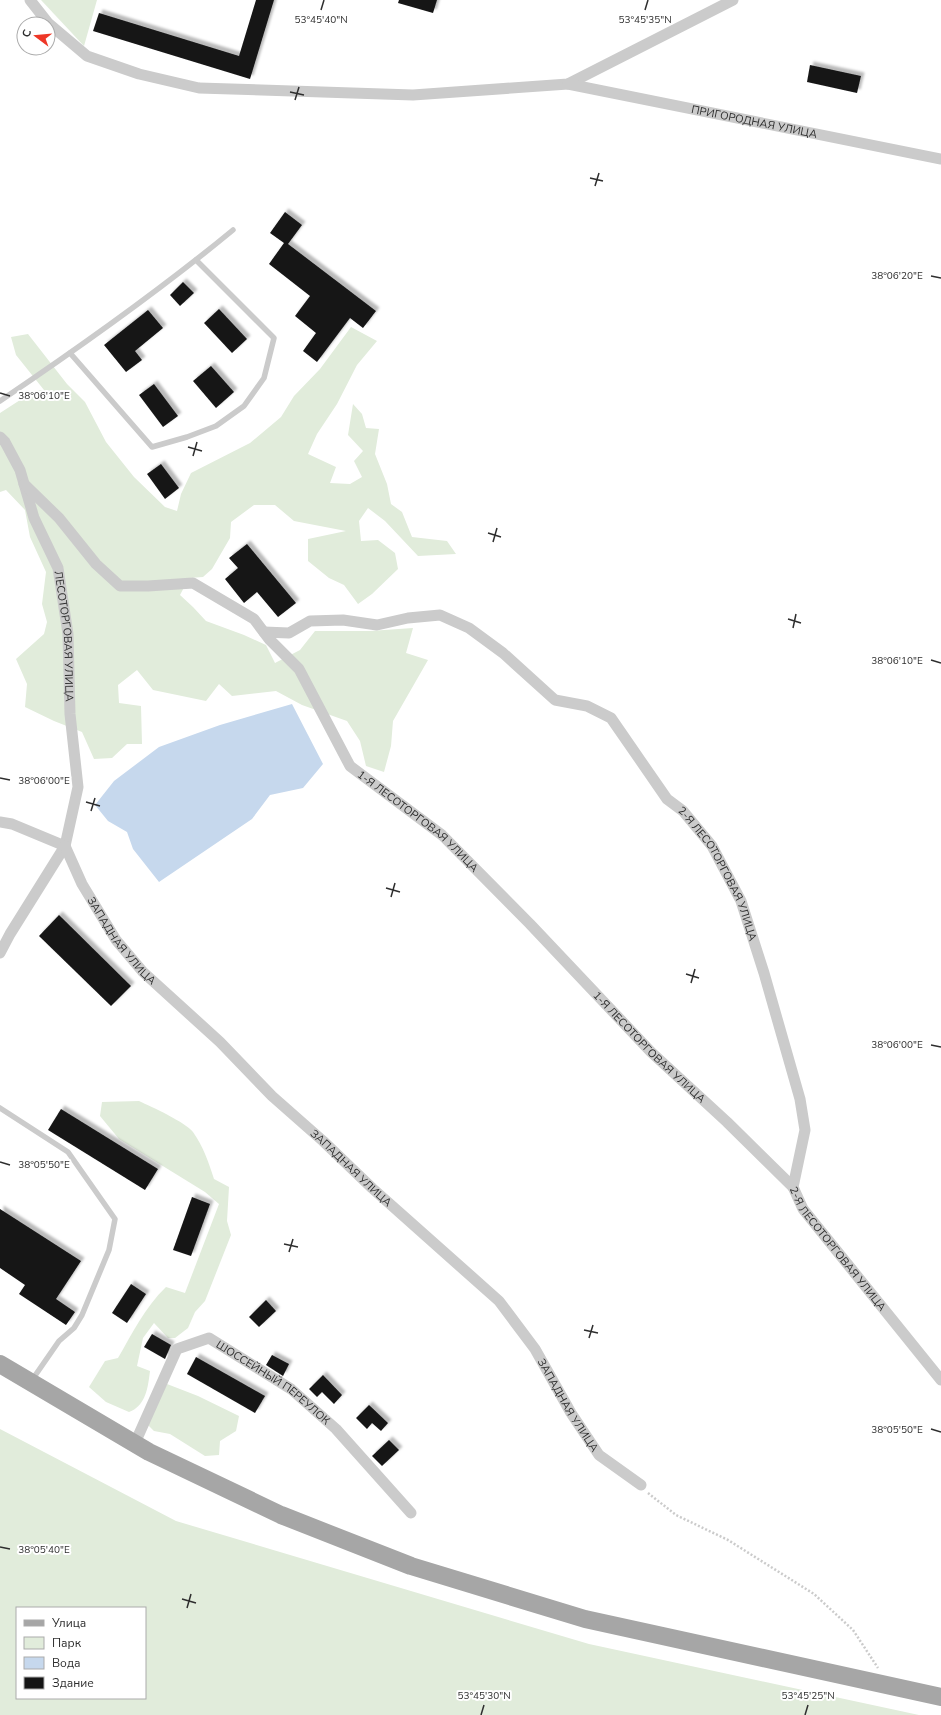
<svg xmlns="http://www.w3.org/2000/svg" width="941" height="1715" font-family="'Nunito Sans',sans-serif">
<style>
.green{fill:#e1ecdb;fill-rule:evenodd}
.water{fill:#c6d8ed}
.building{fill:#151515;filter:url(#shadow)}
.lines{fill:none;stroke-linecap:round;stroke-linejoin:round}
.path{stroke:#cbcbcb;stroke-width:2.5;stroke-dasharray:2 2;stroke-linecap:butt}
.lane{stroke:#cbcbcb;stroke-width:5.5}
.street{stroke:#cbcbcb;stroke-width:11}
.primary{stroke:#a6a6a6;stroke-width:18}
.ticks{fill:none;stroke:#2e2e2e;stroke-width:1.5}
.labels{text-anchor:middle;dominant-baseline:central;stroke-width:4;stroke-linejoin:round;paint-order:stroke}
.street-label{font-size:11px;fill:#2e2e2e;stroke:#fff}
.ticks-label{font-size:10px;text-anchor:middle;fill:#2e2e2e;stroke:#fff;stroke-width:4;stroke-linejoin:round;paint-order:stroke}
</style>
<defs>
<filter id="shadow"><feDropShadow dx="3.5" dy="-3.5" stdDeviation="1" flood-color="#0004"/></filter>
</defs>
<rect width="100%" height="100%" fill="#fff"/>
<g class="green">
<path d="M41 0H97L84 46Z"/>
<path d="M351 327 377 341 357 365 337 404 317 434 308 454 336 467 330 483 350 484 362 477 354 461 363 451 348 435 353 404 362 414 366 428 379 429 375 454 387 484 391 504 402 512 412 537 447 541 456 554 418 556 385 521 368 508 359 521 361 541 378 540 395 553 398 569 372 594 358 604 344 585 329 578 308 561V539L346 531 294 521 275 505H254L231 522 230 538 212 569 203 577 189 578 180 595 193 607 206 621 244 635 266 645 275 663 300 650 315 631H370L413 628 406 653 428 660 393 721 391 746 384 772 366 766 360 741 347 721 302 705 276 691 232 696 219 684 206 701 153 690 137 670 118 685 119 703 141 706 142 744H127L112 758 94 759 82 732 54 721 25 707 27 684 16 659 44 634 47 622 42 604 46 572 30 537 25 510 6 490 0 492V413L34 391 44 390 16 355 11 337 28 334 67 384 85 402 106 442 134 477 165 507 177 511 181 494 191 473 250 443 281 417 294 396 320 369Z"/>
<path d="M139 1101C152 1107 185 1122 193 1132 203 1146 209 1163 214 1179L229 1187 227 1221 231 1235 205 1301 195 1312 188 1328 175 1338H168L154 1323 143 1338 137 1366 150 1371C148 1387 146 1406 129 1412L106 1402 89 1387 105 1361 118 1358C132 1334 145 1307 166 1287L185 1293 219 1204 205 1192 119 1139 100 1116 102 1102Z"/>
<path d="M167 1384 198 1396 239 1416 236 1431 220 1441 219 1455 205 1456 170 1434 154 1431 147 1424Z"/>
<path d="M0 1429 176 1521 589 1644 919 1715H0ZM17 1608H145V1698H17Z"/>
</g>
<path class="water" d="M292 704 323 764 303 788 270 795 252 819 159 882 133 849 127 832 108 821 95 805 114 781 159 747 220 725Z"/>
<g class="building">
<path d="M256 0H274L250 79 93 31 99 13 239 56Z"/>
<path d="M399 0H437L433 13 398 3Z"/>
<path d="M810 65 861 76 857 93 807 82Z"/>
<path d="M285 212 302 225 288 244 376 311 363 328 350 318 317 362 303 351 316 333 295 316 310 296 269 264 284 243 270 233Z"/>
<path d="M183 282 194 293 180 306 170 295Z"/>
<path d="M219 309 247 339 232 353 204 323Z"/>
<path d="M148 310 163 328 135 351 142 360 126 372 104 345Z"/>
<path d="M211 366 234 392 216 408 193 381Z"/>
<path d="M154 384 178 416 163 427 139 395Z"/>
<path d="M161 464 179 488 165 499 147 474Z"/>
<path d="M247 544 296 603 278 617 257 592 244 603 225 579 238 568 229 558Z"/>
<path d="M59 915 131 986 111 1006 39 936Z"/>
<path d="M61 1109 158 1169 145 1190 48 1130Z"/>
<path d="M192 1197 210 1204 191 1256 173 1250Z"/>
<path d="M0 1209 81 1261 56 1299 75 1312 66 1325 19 1294 25 1285 0 1268Z"/>
<path d="M131 1284 146 1294 127 1323 112 1313Z"/>
<path d="M266 1300 276 1311 259 1327 249 1317Z"/>
<path d="M152 1334 171 1345 165 1359 144 1347Z"/>
<path d="M272 1355 289 1364 283 1376 266 1365Z"/>
<path d="M196 1357 265 1396 255 1413 187 1374Z"/>
<path d="M323 1375 342 1395 334 1404 322 1392 317 1397 309 1389Z"/>
<path d="M369 1405 388 1423 381 1431 372 1423 367 1429 356 1418Z"/>
<path d="M389 1440 399 1450 382 1466 372 1456Z"/>
</g>
<g class="lines">
<path class="path" d="M648 1493 676 1515 728 1540 814 1594 853 1630 878 1668"/>
<g class="lane">
<path d="M70 353 152 447 187 437 216 426 244 406 264 378 274 338 196 260"/>
<path d="M0 401C80 347 159 291 233 230"/>
<path d="M0 1108 68 1152 115 1219 109 1250 82 1315 74 1328 59 1341 32 1380"/>
</g>
<g class="street">
<path d="M30 0 48 23 87 56 139 74 199 88 413 95 568 84 733 0"/>
<path id="s1" d="M568 84 941 159"/>
<path id="s2" d="M0 437 5 442 20 470 34 518 58 568 68 634 70 714 78 787 65 846 10 934 0 953"/>
<path id="s3" d="M24 484 59 518 96 564 120 586H148L193 583 254 619 269 639 299 669 350 766 442 835 530 924 651 1052 727 1122 793 1187"/>
<path id="s4" d="M264 632 289 633 310 621 343 620 377 625 408 618 440 615 469 628 503 653 555 700 587 706 611 718 667 799 683 811 712 846 741 901 764 973 800 1099 805 1130 793 1187 803 1209 941 1380"/>
<path d="M0 822 12 824 65 846"/>
<path id="s5" d="M65 846 82 884 116 940 143 972 220 1042 272 1096 323 1141 372 1188 499 1301 535 1349 571 1413 599 1455 641 1485"/>
<path id="s6" d="M135 1443 177 1349 209 1338 291 1389 336 1429 411 1513"/>
</g>
<path class="primary" d="M0 1364 149 1452 281 1515 411 1566 585 1619 941 1697"/>
</g>
<path class="ticks" d="M321 10 324 0M645 10 648 0M290 92 304 95M295 100 299 87M590 178 603 181M595 186 599 173M931 276 941 278M0 393 10 396M188 447 202 451M193 456 197 442M488 533 501 537M493 542 497 528M788 619 801 623M793 628 796 614M931 660 941 663M0 778 10 780M86 802 100 806M91 811 95 798M386 888 400 892M391 897 395 883M686 974 699 978M691 983 695 969M931 1045 941 1047M0 1162 10 1165M284 1244 298 1247M289 1252 293 1239M584 1330 598 1333M589 1338 593 1325M931 1429 941 1432M0 1547 10 1549M182 1599 196 1603M187 1608 191 1594M481 1715 484 1705M805 1715 808 1705"/>
<g class="labels">
<g class="street-label">
<text stroke="none"><textPath href="#s1" startOffset="190">ПРИГОРОДНАЯ УЛИЦА</textPath></text>
<text stroke="none"><textPath href="#s2" startOffset="213">ЛЕСОТОРГОВАЯ УЛИЦА</textPath></text>
<text stroke="none"><textPath href="#s3" startOffset="549">1-Я ЛЕСОТОРГОВАЯ УЛИЦА</textPath></text>
<text stroke="none"><textPath href="#s4" startOffset="575">2-Я ЛЕСОТОРГОВАЯ УЛИЦА</textPath></text>
<text stroke="none"><textPath href="#s5" startOffset="111">ЗАПАДНАЯ УЛИЦА</textPath></text>
<text stroke="none"><textPath href="#s3" startOffset="873">1-Я ЛЕСОТОРГОВАЯ УЛИЦА</textPath></text>
<text stroke="none"><textPath href="#s5" startOffset="435">ЗАПАДНАЯ УЛИЦА</textPath></text>
<text stroke="none"><textPath href="#s4" startOffset="983">2-Я ЛЕСОТОРГОВАЯ УЛИЦА</textPath></text>
<text stroke="none"><textPath href="#s6" startOffset="215">ШОССЕЙНЫЙ ПЕРЕУЛОК</textPath></text>
<text stroke="none"><textPath href="#s5" startOffset="759">ЗАПАДНАЯ УЛИЦА</textPath></text>
</g>
</g>
<g class="ticks-label">
<text x="321" y="23">53°45'40"N</text>
<text x="645" y="23">53°45'35"N</text>
<text x="897" y="279">38°06'20"E</text>
<text x="44" y="399">38°06'10"E</text>
<text x="897" y="664">38°06'10"E</text>
<text x="44" y="784">38°06'00"E</text>
<text x="897" y="1048">38°06'00"E</text>
<text x="44" y="1168">38°05'50"E</text>
<text x="897" y="1433">38°05'50"E</text>
<text x="44" y="1553">38°05'40"E</text>
<text x="484" y="1699">53°45'30"N</text>
<text x="808" y="1699">53°45'25"N</text>
</g>
<rect x="16" y="1607" width="130" height="92" fill="#ffffff" stroke="#ababab"/>
<rect x="24" y="1620" width="20" height="6" fill="#a6a6a6" stroke="#ababab"/>
<text x="52" y="1627" font-size="12" fill="#2e2e2e">Улица</text>
<rect x="24" y="1637" width="20" height="12" fill="#e1ecdb" stroke="#ababab"/>
<text x="52" y="1647" font-size="12" fill="#2e2e2e">Парк</text>
<rect x="24" y="1657" width="20" height="12" fill="#c6d8ed" stroke="#ababab"/>
<text x="52" y="1667" font-size="12" fill="#2e2e2e">Вода</text>
<rect x="24" y="1677" width="20" height="12" fill="#151515" stroke="#ababab"/>
<text x="52" y="1687" font-size="12" fill="#2e2e2e">Здание</text>
<g transform="translate(36 36) rotate(286)"><circle r="19" fill="#ffffff" stroke="#ababab"/>
<path d="M0-3L7 15L0 10L-7 15Z" fill="#ee3727"/>
<text y="-6" font-size="11" font-weight="bold" text-anchor="middle" fill="#2e2e2e">С</text>
</g>
</svg>
